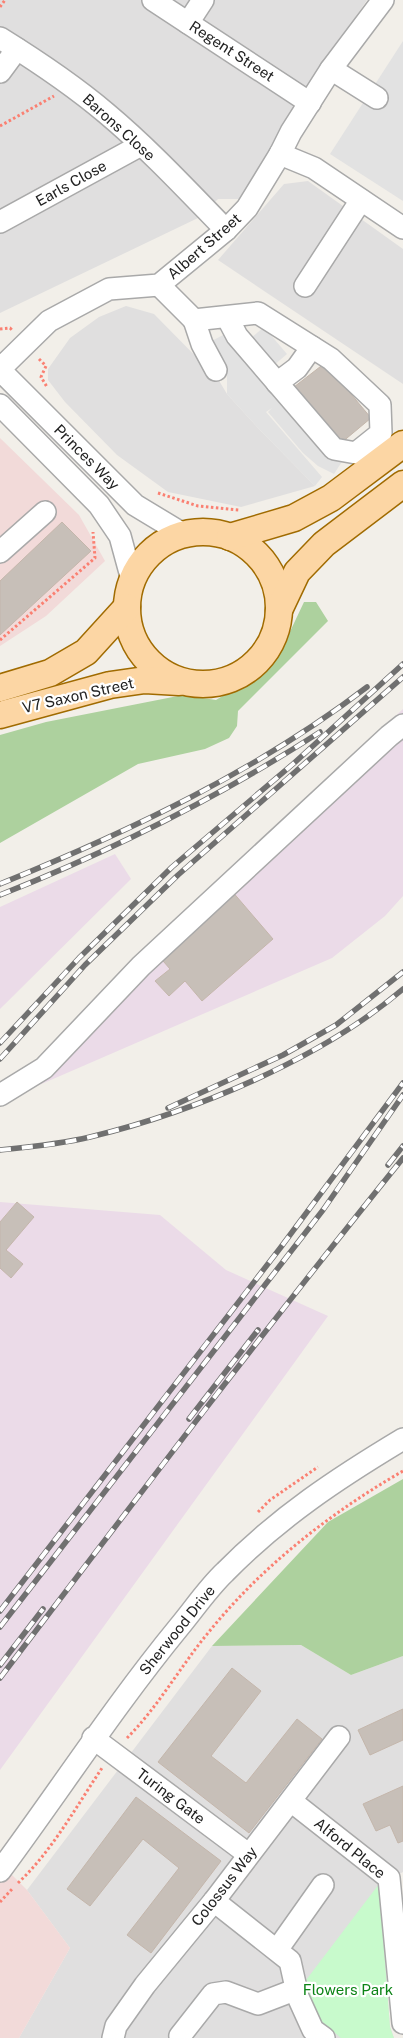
<svg xmlns="http://www.w3.org/2000/svg" width="403" height="2038" font-family="'Public Sans',sans-serif">
<style>
.residential{fill:#e0dfdf}
.commercial{fill:#f2dad9}
.industrial{fill:#ebdbe8}
.forest{fill:#add19e}
.park{fill:#c8facc}
.parking{fill:#e2e2e2}
.building{fill:#c7bfb8;stroke:#c4b6ab}
.lines{fill:none;stroke-linecap:round;stroke-linejoin:round}
.minor-casing{stroke:#a9a9a9;stroke-width:24}
.major-casing{stroke:#a06b00;stroke-width:29}
.path{stroke:#fa8072;stroke-width:3;stroke-dasharray:2.5 2.5;stroke-linecap:butt}
.minor{stroke:#fff;stroke-width:21}
.major{stroke:#fcd6a4;stroke-width:26}
.rail-casing{stroke:#707070;stroke-width:5.5}
.rail{stroke:#fff;stroke-width:4;stroke-dasharray:11;stroke-linecap:butt}
.labels{text-anchor:middle;dominant-baseline:central;stroke-width:4.5;stroke-linejoin:round;paint-order:stroke}
.street-label{font-size:15px;fill:#222;stroke:#fff}
.park-label{font-size:15px;fill:#0c8416;stroke:#fff}
</style>
<rect width="100%" height="100%" fill="#f2efe9"/>
<g class="residential">
<path d="M0 0H367L296 105 240 199H218L198 218 0 313Z"/>
<path d="M308 181 403 249V384L218 260 284 184Z"/>
<path d="M126 306 154 314 218 379 227 394 259 429 315 486 241 507 168 492 117 455 65 402 48 380V369L70 338 99 317Z"/>
<path d="M301 1645 351 1675 403 1656V1872L379 1884 390 2027 394 2038H19L70 1948 27 1890 212 1646Z"/>
</g>
<g class="commercial">
<path d="M0 438 79 515 105 561 46 616 0 646Z"/>
<path d="M3 1866 27 1890 70 1948 19 2038H0V1871Z"/>
</g>
<g class="industrial">
<path d="M403 709V896L385 916 332 958 0 1102V1082L37 1062 152 941Z"/>
<path d="M115 854 131 879 0 1009V907Z"/>
<path d="M0 1202 160 1215 226 1270 328 1316 0 1770Z"/>
</g>
<g class="forest">
<path d="M304 602H316L328 621 238 711 237 726 229 738 205 749 138 764 0 843V735L46 722 183 695 216 700 247 681 278 657Z"/>
<path d="M403 1479V1656L351 1675 301 1645 212 1646 328 1522Z"/>
</g>
<path class="park" d="M379 1884 390 2027 394 2038H341L321 2021 303 1984Z"/>
<g class="parking">
<path d="M403 41V201L330 154Z"/>
<path d="M264 327 287 354 273 366 250 339Z"/>
<path d="M225 334 345 457 334 474 318 466 303 453 268 412 272 408 266 412 322 477 315 486 259 429 227 394V375L210 342Z"/>
</g>
<g class="building">
<path d="M325 363 371 418 341 443 294 387Z"/>
<path d="M62 522 91 551 0 635V581Z"/>
<path d="M231 890 273 939 202 1001 185 981 169 996 155 981 170 969 157 954Z"/>
<path d="M17 1202 34 1217 6 1250 23 1264 11 1278 0 1268V1222Z"/>
<path d="M232 1668 261 1691 211 1756 246 1783 297 1719 322 1739 249 1833 158 1762Z"/>
<path d="M403 1709V1740L370 1755 358 1730Z"/>
<path d="M403 1786V1841L398 1843 390 1825 376 1831 363 1804Z"/>
<path d="M136 1797 221 1861 151 1953 127 1935 179 1868 143 1839 90 1906 67 1889Z"/>
</g>
<g class="lines">
<g class="minor-casing">
<g id="minor">
<path d="M153 0 310 103"/>
<path d="M188 23 203 0"/>
<path d="M0 38C37 61 73 85 106 113 149 149 187 190 226 230"/>
<path d="M331 69 377 98"/>
<path d="M0 72 17 49"/>
<path d="M280 154 314 168 403 228"/>
<path d="M0 222 141 145"/>
<path d="M159 285 194 320 258 313 331 359 380 405 381 433 356 453 334 449 237 336 227 317"/>
<path d="M305 286 361 200"/>
<path d="M194 320 202 344 216 370"/>
<path d="M0 369 49 321 109 289 159 285 226 230 247 208 280 154 291 132 331 69 383 0"/>
<path d="M0 370 135 505 183 534"/>
<path d="M277 383 297 368 312 347"/>
<path d="M0 405 99 505 120 536 132 580"/>
<path d="M0 552 45 512"/>
<path d="M0 1095 44 1068 141 966 389 736 403 725"/>
<path d="M93 1738 248 1854"/>
<path d="M291 1801 389 1878 403 2023"/>
<path d="M0 1871C60 1790 115 1705 179 1627 194 1609 208 1588 225 1572 279 1517 338 1478 403 1439"/>
<path d="M214 1901 290 1961 298 1997 313 2030 324 2038"/>
<path d="M277 1950 323 1885"/>
<path d="M113 2038 116 2026 145 1985 214 1901 339 1737"/>
<path d="M181 2038 180 2036 213 1994 226 1992 258 2004 297 1989"/>
</g>
</g>
<g class="major-casing">
<g id="major">
<circle cx="203" cy="608" r="76"/>
<path d="M230 537 294 518 331 498 403 444"/>
<path d="M279 610 297 572 324 544 403 484"/>
<path d="M0 688 50 673 86 652 127 607"/>
<path d="M0 715 110 685 145 680 179 682"/>
</g>
</g>
<g class="path">
<path d="M0 7 5 0"/>
<path d="M0 126 54 96"/>
<path d="M0 329 10 328 13 331"/>
<path d="M39 359 46 366 41 377 47 387"/>
<path d="M158 493 198 506 239 510"/>
<path d="M0 640 95 558 93 532"/>
<path d="M258 1512 270 1500 318 1467"/>
<path d="M127 1738C158 1707 180 1667 208 1633 261 1567 330 1513 403 1471"/>
<path d="M18 1883C52 1851 76 1807 102 1768"/>
<path d="M0 1902 13 1888"/>
</g>
<use href="#minor" class="minor"/>
<use href="#major" class="major"/>
<g class="rail-casing">
<g id="rail">
<path d="M0 884C128 832 257 771 367 687"/>
<path d="M0 895C111 851 219 797 320 732"/>
<path d="M0 1043 79 958 172 867 293 764 403 664"/>
<path d="M0 1059 85 965 178 875 403 677"/>
<path d="M168 1108 283 1055 336 1025 403 972"/>
<path d="M0 1150C30 1147 61 1144 90 1137 194 1112 321 1059 403 989"/>
<path d="M388 1165 403 1146"/>
<path d="M189 1419 258 1330"/>
<path d="M0 1611 281 1247 403 1083"/>
<path d="M0 1627 323 1210 403 1095"/>
<path d="M0 1665 43 1609"/>
<path d="M0 1678C133 1503 265 1329 403 1158"/>
</g>
</g>
<use href="#rail" class="rail"/>
</g>
<g class="labels">
<g class="street-label">
<text transform="translate(232 51) rotate(33)">Regent Street</text>
<text transform="translate(119 127) rotate(42)">Barons Close</text>
<text transform="translate(71 183) rotate(-29)">Earls Close</text>
<text transform="translate(204 246) rotate(-41)">Albert Street</text>
<text transform="translate(87 457) rotate(45)">Princes Way</text>
<text transform="translate(78 695) rotate(-13)">V7 Saxon Street</text>
<text transform="translate(177 1630) rotate(-51)">Sherwood Drive</text>
<text transform="translate(171 1796) rotate(37)">Turing Gate</text>
<text transform="translate(350 1848) rotate(39)">Alford Place</text>
<text transform="translate(224 1886) rotate(-52)">Colossus Way</text>
</g>
<g class="park-label">
<text x="348" y="1989">Flowers Park</text>
</g>
</g>
</svg>
